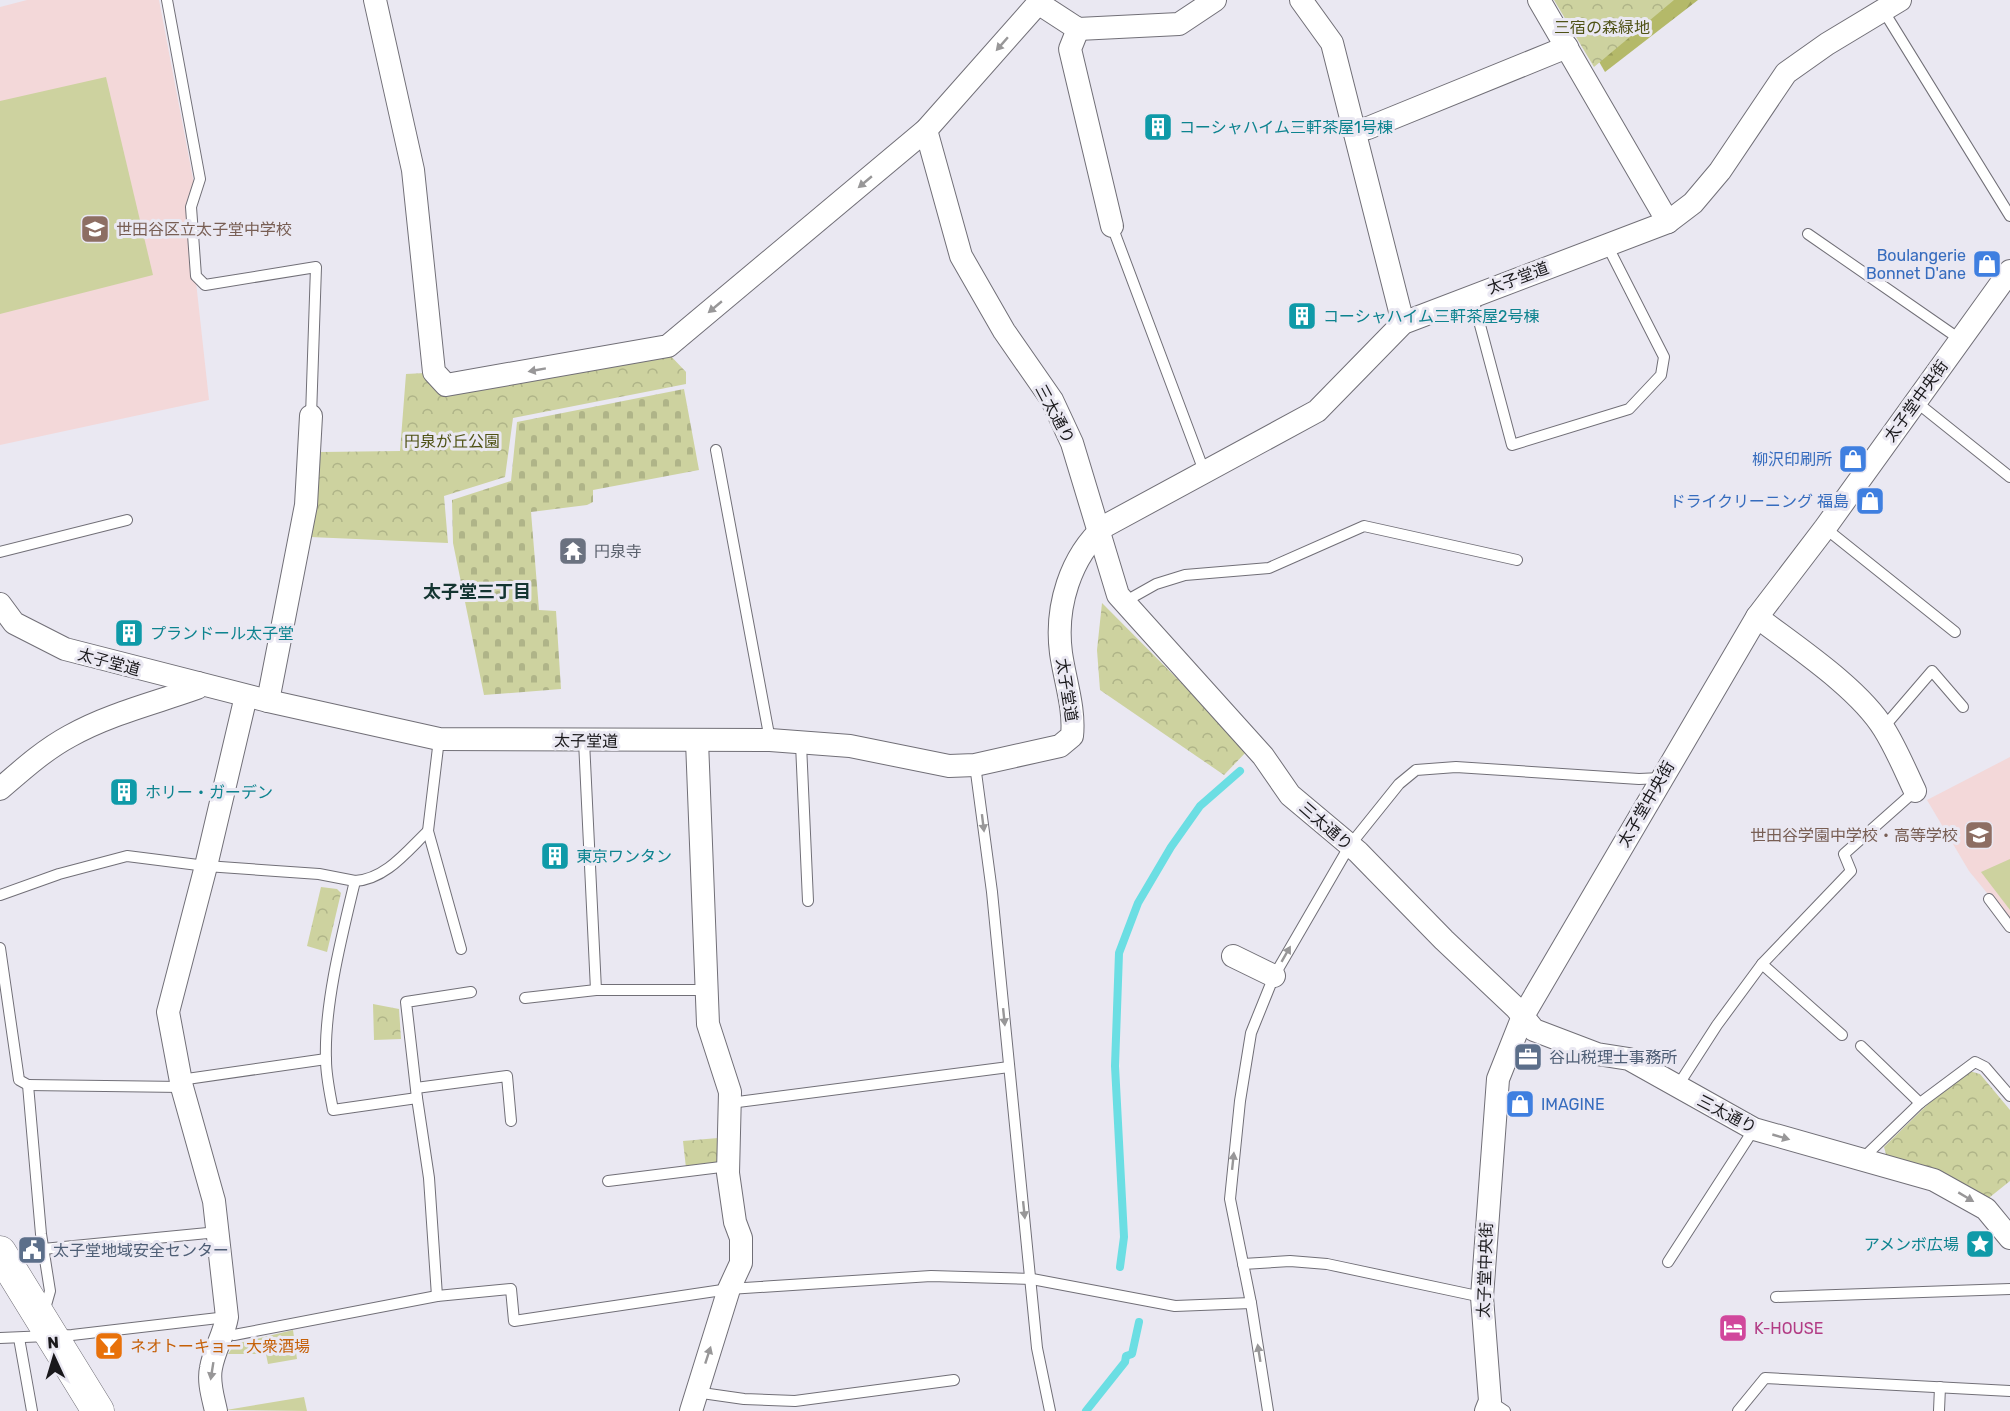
<svg xmlns="http://www.w3.org/2000/svg" width="2010" height="1411" font-family="Rubik,'Noto Sans JP',sans-serif">
<style>
.education{fill:#f3d8d9}
.forest{fill:url(#forest-firs)}
.cemetery{fill:url(#cemetery-stones)}
.park{fill:url(#park-crowns)}
.garden{fill:#cdd29f}
.lines{fill:none;stroke-linecap:round;stroke-linejoin:round}
.stream{stroke:#6bdee3;stroke-width:8}
.lane-casing{stroke:#716f77;stroke-width:12}
.street-casing{stroke:#716f77;stroke-width:24}
.secondary-casing{stroke:#716f77;stroke-width:33}
.lane{stroke:#fff;stroke-width:10}
.street{stroke:#fff;stroke-width:22}
.secondary{stroke:#fff;stroke-width:32}
.oneway{fill:#989798}
.labels{text-anchor:middle;dominant-baseline:central;stroke-width:6;stroke-linejoin:round;paint-order:stroke}
.park-label{font-size:16px;fill:#4f5216;stroke:#eae8f2}
.culture-label{font-size:16px;fill:#0d838f;stroke:#eae8f2;text-anchor:start}
.education-label{font-size:16px;fill:#785e54;stroke:#eae8f2;text-anchor:start}
.shop-label{font-size:16px;fill:#366cbe;stroke:#eae8f2;text-anchor:end}
.street-label{font-size:16px;fill:#19181b;stroke:#eae8f2}
.worship-label{font-size:16px;fill:#5b616d;stroke:#eae8f2;text-anchor:start}
.service-label{font-size:16px;fill:#4e5e75;stroke:#eae8f2;text-anchor:start}
.hotel-label{font-size:16px;fill:#b23c85;stroke:#eae8f2;text-anchor:start}
.food-label{font-size:16px;fill:#c56008;stroke:#eae8f2;text-anchor:start}
.neighbourhood-label{font-size:18px;font-weight:bold;fill:#143531;stroke:#eae8f2}
</style>
<defs>
<pattern id="forest-firs" width="22" height="20" patternUnits="userSpaceOnUse" patternTransform="scale(1.5)"><rect width="22" height="20" fill="#b4b969"/><path d="M5 1l3.5 6h-7zM16 11l3.5 6h-7z" fill="#9a9e5a"/></pattern>
<pattern id="cemetery-stones" width="16" height="16" patternUnits="userSpaceOnUse" patternTransform="scale(1.5)"><rect width="16" height="16" fill="#cdd29f"/><path d="M2 7V4a2 2 0 0 1 4 0v3zM10 15v-3a2 2 0 0 1 4 0v3z" fill="#afb488"/></pattern>
<pattern id="park-crowns" width="20" height="18" patternUnits="userSpaceOnUse" patternTransform="scale(1.5)"><rect width="20" height="18" fill="#cdd29f"/><path d="M2 6a3 3 0 1 1 6 0M12 15a3 3 0 1 1 6 0" fill="none" stroke="#afb488"/></pattern>
</defs>
<rect width="100%" height="100%" fill="#eae8f2"/>
<g class="education">
<path d="M27 0H159L194 184 187 200 209 400 0 445V7Z"/>
<path d="M2010 757V921L1969 871 1927 800Z"/>
</g>
<path class="forest" d="M1567 0H1698L1605 72 1565 3Z"/>
<path class="cemetery" d="M684 389 699 470 593 490V502L587 505 531 512 539 610 556 611 561 689 484 695 453 543 452 500 511 481 517 422Z"/>
<g class="park">
<path d="M1554 0H1674L1594 67Z"/>
<path d="M667 352 686 372V384L513 418 505 477 444 496 448 543 310 537 321 452 400 451 406 374 425 373 445 392Z"/>
<path d="M1102 603 1248 750 1224 775 1100 690 1097 650Z"/>
<path d="M321 887 337 889 341 893 327 952 307 946Z"/>
<path d="M373 1004 399 1009 401 1039 374 1040Z"/>
<path d="M1969 1071 1980 1074 2010 1110V1181L1985 1201 1887 1158 1884 1147 1928 1104Z"/>
<path d="M718 1138V1164L686 1168 683 1141Z"/>
</g>
<g class="garden">
<path d="M106 77 153 275 0 314V101Z"/>
<path d="M2010 859V910L1981 872Z"/>
<path d="M293 1330 297 1359 268 1364 266 1354H228L235 1344Z"/>
<path d="M304 1397 307 1411 226 1410Z"/>
</g>
<g class="lines">
<g class="stream">
<path d="M1120 1267 1124 1237 1115 1066 1119 953 1138 903 1171 847 1200 806 1240 771"/>
<path d="M1086 1411 1125 1362 1126 1356 1132 1354 1139 1322"/>
</g>
<g class="lane-casing">
<g id="lane">
<path d="M167 0 200 179 191 207 196 276 205 285 316 267 311 416"/>
<path d="M1883 10 2010 216"/>
<path d="M1112 226 1204 471"/>
<path d="M1808 234 1961 340"/>
<path d="M1472 295 1512 445 1629 409 1661 375 1664 357 1607 245"/>
<path d="M1915 401 2010 477"/>
<path d="M716 450 770 740"/>
<path d="M1825 528 1955 632"/>
<path d="M0 552 127 520"/>
<path d="M1124 602 1156 584 1185 575 1269 568 1364 526 1517 560"/>
<path d="M1883 728 1932 671 1963 707"/>
<path d="M439 739 428 831 461 949"/>
<path d="M584 741 596 990"/>
<path d="M801 744 808 901"/>
<path d="M975 765 992 892 1037 1348 1050 1411"/>
<path d="M355 881C386 879 407 851 428 831"/>
<path d="M0 895 59 874 127 856 206 866 319 874 355 881C342 935 324 1005 326 1060 326 1076 330 1094 333 1110L417 1098 429 1178 437 1296"/>
<path d="M1989 899 2010 927"/>
<path d="M0 948 19 1080 28 1085 41 1234 50 1291 44 1312"/>
<path d="M1762 964 1842 1035"/>
<path d="M525 998 596 990H706"/>
<path d="M1861 1046 1920 1103"/>
<path d="M180 1080 326 1059"/>
<path d="M28 1085 182 1087"/>
<path d="M1677 1087 1717 1025 1762 964 1851 871 1844 854 1915 791"/>
<path d="M416 1088 507 1076 511 1121"/>
<path d="M417 1098 406 1002 471 992"/>
<path d="M730 1103 1009 1067"/>
<path d="M1861 1160 1920 1103 1975 1062 1985 1067 2010 1096"/>
<path d="M608 1181 729 1166"/>
<path d="M43 1249 218 1232"/>
<path d="M1668 1262 1754 1129"/>
<path d="M1243 1264 1290 1261 1327 1264 1482 1297"/>
<path d="M1776 1297 2010 1289"/>
<path d="M225 1332 234 1335 437 1296 511 1289 514 1321 729 1289 931 1276 1032 1279 1175 1306 1251 1303"/>
<path d="M0 1338 72 1335 227 1317"/>
<path d="M19 1338 32 1411"/>
<path d="M695 1392 744 1399 795 1401 954 1380"/>
<path d="M1490 1401 1505 1411"/>
<path d="M1268 1411 1251 1303 1230 1199 1240 1101 1251 1033 1274 976 1350 845 1399 784 1416 770 1456 767 1639 779 1661 778"/>
<path d="M1738 1411 1765 1378 2010 1391"/>
<path d="M1939 1411 1940 1387"/>
</g>
</g>
<g class="street-casing">
<g id="street">
<path d="M375 0 413 170 434 372 446 385 668 346 926 130 1041 0"/>
<path d="M1301 0 1332 43 1403 323"/>
<path d="M1539 0 1668 222"/>
<path d="M1038 3 1078 29 1179 24 1215 0"/>
<path d="M1078 29 1070 49 1112 226"/>
<path d="M926 130 961 256 1004 331 1052 400 1072 443 1118 595 1263 756 1290 795 1358 852 1444 940 1516 1008 1534 1030 1597 1054 1629 1059 1754 1129 1934 1180 1986 1209 2010 1238"/>
<path d="M1354 131 1368 128 1567 47"/>
<path d="M0 604 14 623 65 649 268 701 439 739 770 740 850 746 949 766 975 765 1060 746 1072 736C1075 709 1065 681 1061 653 1055 607 1070 557 1105 526L1317 411 1403 323 1668 222 1693 203 1720 171 1786 73 1827 44 1900 0"/>
<path d="M1757 617C1795 646 1859 688 1884 729 1896 748 1905 770 1915 791"/>
<path d="M268 701 306 505 311 416"/>
<path d="M0 789C22 770 44 750 70 736 109 714 155 703 197 688L198 683"/>
<path d="M1233 956 1274 976"/>
<path d="M216 1411C213 1397 208 1382 211 1368 214 1350 224 1335 227 1317L214 1201 182 1087 168 1012 206 866 246 696"/>
<path d="M691 1411 729 1289 741 1263V1238L735 1222 728 1173 730 1092 708 1024 697 741"/>
<path d="M1486 1411 1490 1401 1482 1297 1498 1079 1523 1016 1757 617 1825 528 2010 271"/>
</g>
</g>
<g class="secondary-casing">
<path id="secondary" d="M0 1252 98 1411"/>
</g>
<use href="#lane" class="lane"/>
<use href="#street" class="street"/>
<use href="#secondary" class="secondary"/>
</g>
<defs><path id="oneway-solid" d="M-6-.8H1V-3.2L6.5 0L1 3.2V.8H-6Z" transform="scale(1.5)"/></defs>
<g class="oneway">
<use href="#oneway-solid" transform="translate(1002 44) rotate(131)"/>
<use href="#oneway-solid" transform="translate(865 182) rotate(140)"/>
<use href="#oneway-solid" transform="translate(715 307) rotate(140)"/>
<use href="#oneway-solid" transform="translate(537 370) rotate(170)"/>
<use href="#oneway-solid" transform="translate(983 823) rotate(83)"/>
<use href="#oneway-solid" transform="translate(1286 954) rotate(-60)"/>
<use href="#oneway-solid" transform="translate(1004 1017) rotate(84)"/>
<use href="#oneway-solid" transform="translate(1781 1137) rotate(16)"/>
<use href="#oneway-solid" transform="translate(1233 1161) rotate(-84)"/>
<use href="#oneway-solid" transform="translate(1966 1197) rotate(31)"/>
<use href="#oneway-solid" transform="translate(1024 1210) rotate(84)"/>
<use href="#oneway-solid" transform="translate(1259 1353) rotate(-99)"/>
<use href="#oneway-solid" transform="translate(708 1355) rotate(-72)"/>
<use href="#oneway-solid" transform="translate(212 1371) rotate(99)"/>
</g>
<defs>
<g id="building-square" transform="scale(1.5)"><rect x="-9" y="-9" width="18" height="18" rx="4" fill="#0f9aa8" stroke="#eae8f2"/><path d="M-4-6H4V6H1V3H-1V6H-4ZM-2.5-4.3h1.7v1.8h-1.7ZM.8-4.3h1.7v1.8H.8ZM-2.5-1h1.7V.8h-1.7ZM.8-1h1.7V.8H.8Z" fill="#fff"/></g>
<g id="school-square" transform="scale(1.5)"><rect x="-9" y="-9" width="18" height="18" rx="4" fill="#8d6e63" stroke="#eae8f2"/><path d="M0-5L7-2L0 1L-7-2ZM-4 1L0 2.5L4 1V4Q0 6-4 4Z" fill="#fff"/></g>
<g id="shop-square" transform="scale(1.5)"><rect x="-9" y="-9" width="18" height="18" rx="4" fill="#3f7fe0" stroke="#eae8f2"/><path d="M-5-2.5h2.3a2.7 3.5 0 0 1 5.4 0H5L5.5 6h-11ZM-1.5-2.5h3a1.5 2.3 0 0 0-3 0Z" fill="#fff"/></g>
<g id="temple-square" transform="scale(1.5)"><rect x="-9" y="-9" width="18" height="18" rx="4" fill="#6b7280" stroke="#eae8f2"/><path d="M0-6L5-2H3V0L6.5 2.5H4V6H1.5V3h-3V6H-4V2.5H-6.5L-3 0V-2H-5Z" fill="#fff"/></g>
<g id="office-square" transform="scale(1.5)"><rect x="-9" y="-9" width="18" height="18" rx="4" fill="#5c6f8a" stroke="#eae8f2"/><path d="M-6-3h4V-5.5h4V-3h4V5H-6ZM-1-4.5V-3h2v-1.5ZM-6 0V1H6V0Z" fill="#fff"/></g>
<g id="sight-square" transform="scale(1.5)"><rect x="-9" y="-9" width="18" height="18" rx="4" fill="#0f9aa8" stroke="#eae8f2"/><path d="M0-6L1.8-2.2L6-1.7L2.9 1.2L3.7 5.4L0 3.3L-3.7 5.4L-2.9 1.2L-6-1.7L-1.8-2.2Z" fill="#fff"/></g>
<g id="civic-square" transform="scale(1.5)"><rect x="-9" y="-9" width="18" height="18" rx="4" fill="#5c6f8a" stroke="#eae8f2"/><path d="M-.6-6.5H3V-4.5H.6V-3L4-1V1h2V6H-6V1h2V-1L-.6-3ZM-1.2 2.5V6h2.4V2.5Z" fill="#fff"/></g>
<g id="hotel-square" transform="scale(1.5)"><rect x="-9" y="-9" width="18" height="18" rx="4" fill="#d1479c" stroke="#eae8f2"/><path d="M-6-4.5h1.5V1H6V5H4.5V3h-9V5H-6ZM-4 0a1.8 1.8 0 1 1 3.6 0ZM.5 0V-2.5h3Q6-2.5 6 0Z" fill="#fff"/></g>
<g id="bar-square" transform="scale(1.5)"><rect x="-9" y="-9" width="18" height="18" rx="4" fill="#e8710a" stroke="#eae8f2"/><path d="M-6-5H6L.8 .8V4.5H3.5V6h-7V4.5H-.8V.8Z" fill="#fff"/></g>
</defs>
<g fill-rule="evenodd">
<use href="#building-square" x="1158" y="127"/>
<use href="#school-square" x="95" y="229"/>
<use href="#shop-square" x="1987" y="264"/>
<use href="#building-square" x="1302" y="316"/>
<use href="#shop-square" x="1853" y="459"/>
<use href="#shop-square" x="1870" y="501"/>
<use href="#temple-square" x="573" y="551"/>
<use href="#building-square" x="129" y="633"/>
<use href="#building-square" x="124" y="792"/>
<use href="#school-square" x="1979" y="835"/>
<use href="#building-square" x="555" y="856"/>
<use href="#office-square" x="1528" y="1057"/>
<use href="#shop-square" x="1520" y="1104"/>
<use href="#sight-square" x="1980" y="1244"/>
<use href="#civic-square" x="32" y="1250"/>
<use href="#hotel-square" x="1733" y="1328"/>
<use href="#bar-square" x="109" y="1346"/>
</g>
<g class="labels">
<g class="park-label">
<text x="1602" y="27">三宿の森緑地</text>
<text x="452" y="441">円泉が丘公園</text>
</g>
<g class="culture-label">
<text x="1179" y="127">コーシャハイム三軒茶屋1号棟</text>
<text x="1323" y="316">コーシャハイム三軒茶屋2号棟</text>
<text x="150" y="633">プランドール太子堂</text>
<text x="145" y="792">ホリー・ガーデン</text>
<text x="576" y="856">東京ワンタン</text>
<text x="1959" y="1244" text-anchor="end">アメンボ広場</text>
</g>
<g class="education-label">
<text x="116" y="229">世田谷区立太子堂中学校</text>
<text x="1958" y="835" text-anchor="end">世田谷学園中学校・高等学校</text>
</g>
<g class="shop-label">
<text x="1966" y="255">Boulangerie<tspan x="1966" dy="18">Bonnet D'ane</tspan></text>
<text x="1832" y="459">柳沢印刷所</text>
<text x="1849" y="501">ドライクリーニング 福島</text>
<text x="1541" y="1104" text-anchor="start">IMAGINE</text>
</g>
<g class="street-label">
<text transform="translate(1518 278) rotate(-20)">太子堂道</text>
<text transform="translate(1916 401) rotate(-54)">太子堂中央街</text>
<text transform="translate(1055 414) rotate(62)">三太通り</text>
<text transform="translate(109 662) rotate(15)">太子堂道</text>
<text transform="translate(1067 690) rotate(81)">太子堂道</text>
<text transform="translate(586 741) rotate(1)">太子堂道</text>
<text transform="translate(1646 804) rotate(-60)">太子堂中央街</text>
<text transform="translate(1326 826) rotate(41)">三太通り</text>
<text transform="translate(1727 1114) rotate(27)">三太通り</text>
<text transform="translate(1485 1270) rotate(-88)">太子堂中央街</text>
</g>
<g class="worship-label">
<text x="594" y="551">円泉寺</text>
</g>
<g class="service-label">
<text x="1549" y="1057">谷山税理士事務所</text>
<text x="53" y="1250">太子堂地域安全センター</text>
</g>
<g class="hotel-label">
<text x="1754" y="1328">K-HOUSE</text>
</g>
<g class="food-label">
<text x="130" y="1346">ネオトーキョー 大衆酒場</text>
</g>
<g class="neighbourhood-label">
<text x="477" y="592">太子堂三丁目</text>
</g>
</g>
<g transform="translate(54 1357) rotate(356)" stroke="#eae8f2" stroke-width="4.5" paint-order="stroke">
<path d="M0-4.5L10 22L0 15L-10 22Z" fill="#19181b"/>
<text y="-9" font-size="16" font-weight="bold" text-anchor="middle" fill="#19181b">N</text>
</g>
</svg>
